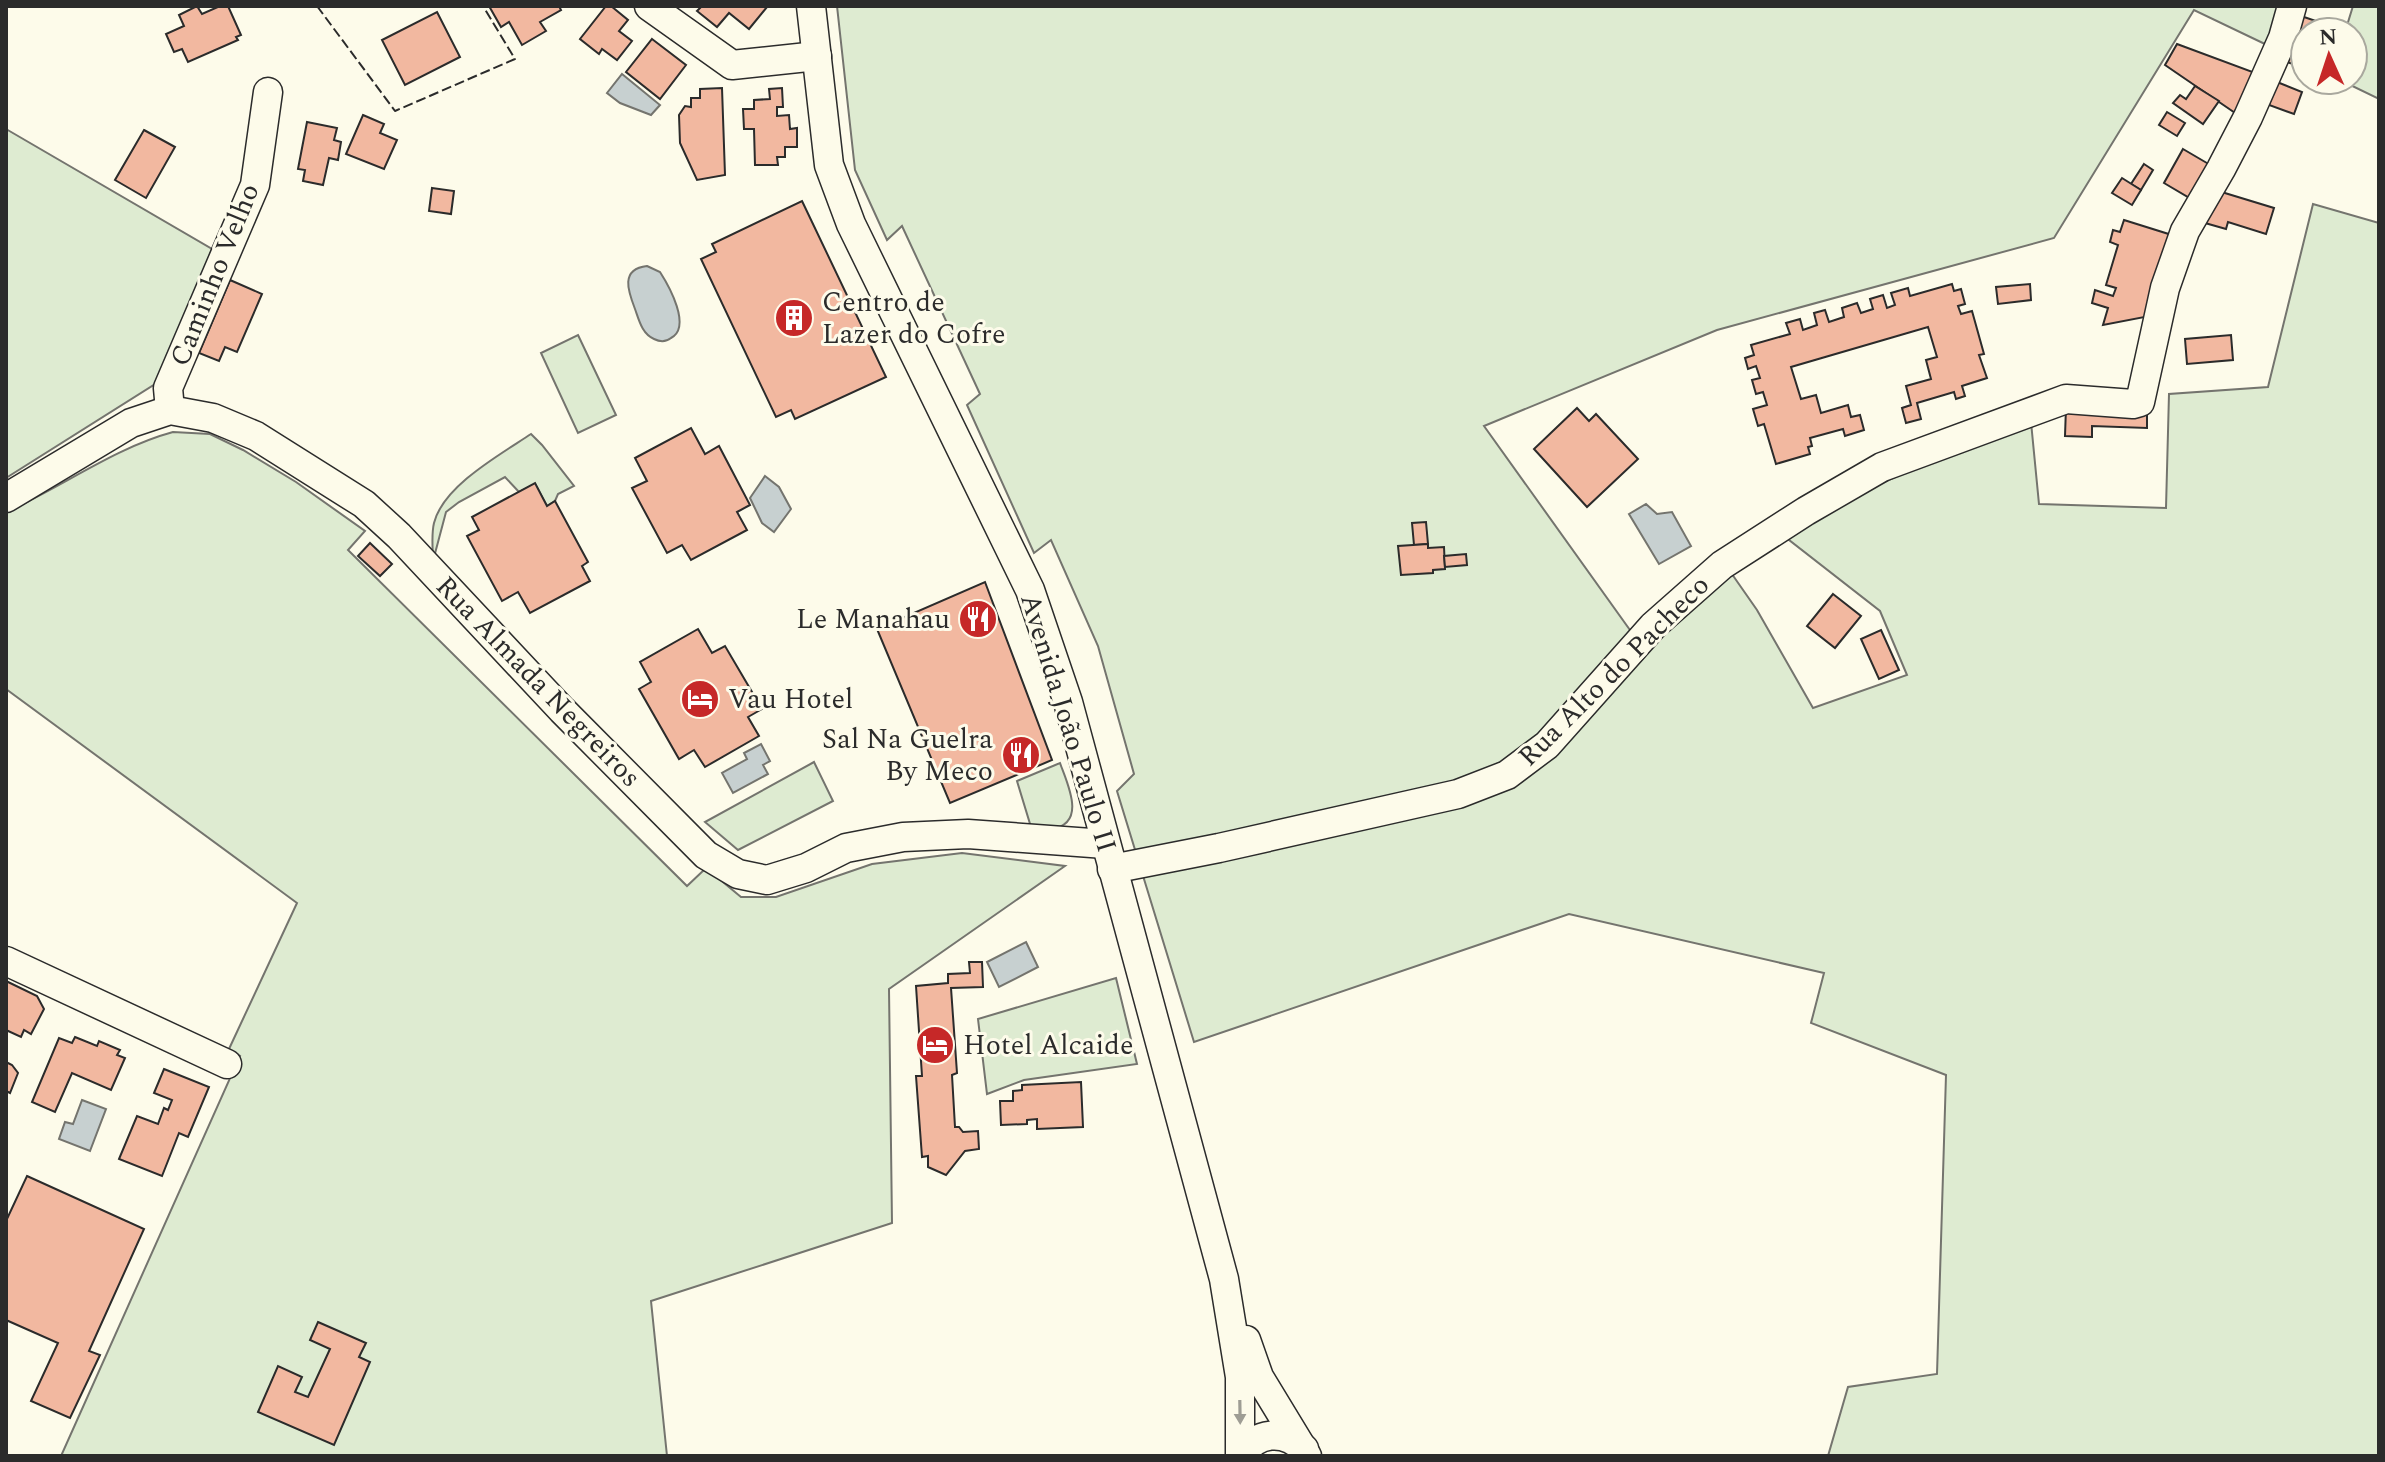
<svg xmlns="http://www.w3.org/2000/svg" width="2385" height="1462" font-family="Spectral,serif">
<style>
.green{fill:#deebd1;stroke:#74746e;stroke-width:2}
.water{fill:#c7d0d0;stroke:#74746e;stroke-width:2}
.building{fill:#f2b8a0;stroke:#2b2b2b;stroke-width:2}
.lines{fill:none;stroke-linecap:round;stroke-linejoin:round}
.minor-casing{stroke:#2b2b2b;stroke-width:31}
.minor{stroke:#fdfbea;stroke-width:28}
.fence{stroke:#2b2b2b;stroke-width:2;stroke-dasharray:10 4;stroke-linecap:butt}
.oneway{fill:#9e9d94}
.labels{text-anchor:middle;dominant-baseline:central;stroke-width:6;stroke-linejoin:round;paint-order:stroke}
.street-label{font-size:28px;fill:#2b2b2b;stroke:#fdfbea}
.poi-label{font-size:28px;fill:#2b2b2b;stroke:#fdfbea;text-anchor:start}
</style>
<rect width="100%" height="100%" fill="#fdfbea"/>
<g class="green">
<path d="M837 6H2278L2267 45 2194 10 2054 238 1717 330 1484 426 1645 651 1727 567 1757 610 1813 708 1907 675 1880 611 1784 536 1834 505 1941 456 2031 422 2039 504 2166 508 2169 394 2268 387 2313 204 2379 223V1456H1828L1848 1387 1937 1374 1946 1075 1811 1023 1824 973 1569 914 1194 1042 1117 791 1134 774 1098 646 1051 540 1034 553 967 405 980 394 902 226 887 240 855 170Z"/>
<path d="M2353 6H2379V99L2340 80H2353V32H2345Z"/>
<path d="M6 129 212 249 163 379 6 478Z"/>
<path d="M578 335 616 415 578 433 541 353Z"/>
<path d="M173 432 210 434 243 450 296 482 365 531 348 550 687 886 706 868 741 897H776L872 864 962 853 1065 866 889 989 892 1223 651 1301 667 1456H61L240 1056 229 1049 297 903 6 689V512C62 487 114 448 173 432Z"/>
<path d="M531 434 542 445 574 486 558 494 555 501 547 506 535 484 519 492 505 477 459 502 446 512 433 561C433 550 431 535 434 523 443 486 501 454 531 434Z"/>
<path d="M814 762 833 801 738 850 705 822Z"/>
<path d="M1060 763C1067 783 1088 824 1051 829 1045 830 1037 828 1031 827L1017 781Z"/>
<path d="M1116 978 1137 1064 1024 1080 987 1094 978 1019Z"/>
</g>
<g class="water">
<path d="M622 74 660 105 651 115 620 103 607 93Z"/>
<path d="M647 266 660 272C669 286 692 327 671 338 666 342 660 342 654 339 642 334 639 320 635 309 628 291 620 269 647 266Z"/>
<path d="M765 476 779 487 791 509 774 532 762 523 750 498Z"/>
<path d="M1646 504 1657 514 1672 512 1691 546 1659 564 1629 514Z"/>
<path d="M761 744 770 761 763 765 768 774 733 793 722 773 747 759 744 753Z"/>
<path d="M1026 942 1038 967 999 987 987 962Z"/>
<path d="M82 1100 106 1109 90 1151 59 1139 65 1122 73 1124Z"/>
</g>
<g class="building">
<path d="M197 6 202 14 220 6H228L241 35 236 37 238 40 188 62 182 49 174 52 166 34 184 26 179 15Z"/>
<path d="M489 6H559L561 10 540 22 546 31 522 45 509 22 501 27Z"/>
<path d="M606 6H611L628 20 619 31 632 41 617 60 602 49 599 54 580 39Z"/>
<path d="M702 6H766L767 7 749 29 729 13 717 27 697 11Z"/>
<path d="M437 12 460 57 405 85 382 40Z"/>
<path d="M2301 16 2325 24 2322 32H2305V68L2287 62Z"/>
<path d="M652 39 686 65 660 99 626 72Z"/>
<path d="M2177 44 2258 74 2241 117 2165 65Z"/>
<path d="M2277 82 2302 92 2294 114 2269 105Z"/>
<path d="M2195 86 2219 101 2203 124 2173 103 2180 95 2186 99Z"/>
<path d="M722 88 725 175 697 180 680 143 679 115 685 106 691 107V98H700V89Z"/>
<path d="M782 88 783 107H777V116L789 115 790 129 797 128V147H785V157H777L778 165H755L754 129H744L743 109H754V100L770 99 769 89Z"/>
<path d="M2167 112 2185 123 2177 136 2159 125Z"/>
<path d="M363 115 384 124 380 133 397 140 384 169 346 154Z"/>
<path d="M307 122 337 128 334 140 341 142 338 160 329 158 323 185 303 181 305 170 298 169Z"/>
<path d="M144 130 175 147 146 198 115 180Z"/>
<path d="M2183 149 2212 166 2193 200 2164 183Z"/>
<path d="M2144 164 2153 170 2141 190 2131 184Z"/>
<path d="M2122 178 2141 190 2132 205 2112 193Z"/>
<path d="M432 188 454 191 451 214 429 211Z"/>
<path d="M2215 190 2274 208 2266 234 2228 222 2226 229 2205 223Z"/>
<path d="M802 201 886 377 795 419 791 410 776 417 701 259 716 252 712 244Z"/>
<path d="M2124 220 2175 236 2150 316 2103 325 2108 308 2092 303 2095 290 2113 296 2116 288 2106 285 2118 245 2110 242 2113 230 2120 232Z"/>
<path d="M230 280 262 294 237 352 225 347 219 361 199 353Z"/>
<path d="M1952 284 1954 291 1961 289 1965 304 1958 306 1961 314 1972 311 1984 354 1979 355 1987 378 1962 386 1965 396 1956 399 1954 392 1917 403 1921 419 1906 423 1902 408 1911 405 1906 386 1931 379 1926 360 1937 357 1928 327 1791 367 1801 399 1816 395 1821 413 1848 405 1851 417 1860 415 1864 430 1845 436 1843 429 1810 438 1812 446 1808 447 1810 454 1776 464 1764 424 1758 426 1753 409 1767 405 1763 392 1756 394 1752 380 1760 378 1756 366 1748 369 1745 358 1754 355 1751 345 1790 334 1786 323 1800 319 1803 330 1817 325 1814 313 1825 310 1829 322 1844 317 1842 308 1857 303 1861 313 1873 309 1870 299 1883 295 1887 308 1895 305 1891 293 1908 288 1910 296Z"/>
<path d="M2030 284 2031 300 1998 304 1996 287Z"/>
<path d="M2231 335 2233 360 2187 364 2185 339Z"/>
<path d="M2066 407 2147 409V428L2092 426V437L2065 436Z"/>
<path d="M1577 408 1589 421 1596 414 1638 459 1587 507 1534 449Z"/>
<path d="M691 428 705 454 719 446 750 505 737 512 747 530 691 560 682 545 667 553 632 488 647 481 635 458Z"/>
<path d="M535 483 547 506 555 501 588 562 582 566 590 581 530 613 518 592 502 601 467 536 479 530 472 517Z"/>
<path d="M1426 522 1428 544 1414 545 1412 523Z"/>
<path d="M370 543 392 564 380 576 358 556Z"/>
<path d="M1428 544V548L1444 547 1445 569 1433 570V573L1401 575 1398 546Z"/>
<path d="M1466 554 1467 565 1445 567 1444 556Z"/>
<path d="M985 582 1052 760 950 803 877 629Z"/>
<path d="M1833 594 1861 616 1835 648 1807 626Z"/>
<path d="M698 629 712 653 725 646 762 709 748 717 759 736 705 767 694 750 679 759 639 689 651 682 640 662Z"/>
<path d="M1881 630 1899 670 1879 679 1861 639Z"/>
<path d="M969 962H982L983 987 951 988 957 1073 952 1075 955 1127H959L963 1132 978 1131 979 1149 965 1151 946 1175 928 1167V1156L922 1157 916 1076H922L916 986 948 983V974L970 973Z"/>
<path d="M6 981 37 996 44 1009 31 1034 24 1030 21 1037 6 1030Z"/>
<path d="M75 1037 97 1046 99 1041 120 1050 117 1055 125 1058 111 1090 72 1073 55 1112 32 1102 59 1038 72 1043Z"/>
<path d="M6 1062 12 1065 18 1073 10 1093 6 1091Z"/>
<path d="M164 1069 209 1087 188 1137 179 1133 162 1176 119 1159 137 1116 158 1124 164 1108 168 1110 172 1100 154 1093Z"/>
<path d="M1081 1082 1083 1127 1037 1129V1119L1027 1120V1124L1001 1125 1000 1101H1013V1091L1022 1090V1085Z"/>
<path d="M27 1176 144 1229 89 1351 100 1355 70 1418 31 1401 58 1343 6 1320V1221Z"/>
<path d="M318 1322 366 1343 359 1357 370 1362 334 1445 258 1412 278 1366 302 1377 295 1392 308 1397 330 1349 310 1340Z"/>
</g>
<g class="lines">
<g class="minor-casing">
<g id="minor">
<path d="M649 6 732 65 817 56"/>
<path d="M811 6 829 165 851 224 1030 590 1068 702 1224 1279 1240 1377V1456"/>
<path d="M170 410 168 388 255 185 268 92"/>
<path d="M6 498 131 423 170 410 213 418 256 436 364 504 399 536 562 710 706 855 738 874 767 880 806 868 846 848 903 837 968 834 1105 844"/>
<path d="M1112 869 1219 848 1458 794 1507 775 1547 745 1653 626 1722 565 1806 511 1882 467 2066 399 2133 404 2140 402 2165 288 2185 231 2221 169 2248 117 2283 38 2292 6"/>
<path d="M6 961 227 1064"/>
<path d="M1246 1340 1259 1377 1307 1456"/>
<path d="M1241 1456C1256 1431 1284 1429 1304 1449"/>
</g>
</g>
<use href="#minor" class="minor"/>
<path class="fence" d="M317 6 395 111 515 59 483 6"/>
</g>
<defs><path id="oneway-solid" d="M-6-.8H1V-3.2L6.5 0L1 3.2V.8H-6Z" transform="scale(2)"/></defs>
<use class="oneway" href="#oneway-solid" transform="translate(1240 1412) rotate(89)"/>
<defs>
<g id="building-disc" transform="scale(2)"><circle r="9.5" fill="#c62828" stroke="#fdfbea"/><path d="M-4-6H4V6H1V3H-1V6H-4ZM-2.5-4.3h1.7v1.8h-1.7ZM.8-4.3h1.7v1.8H.8ZM-2.5-1h1.7V.8h-1.7ZM.8-1h1.7V.8H.8Z" fill="#fff"/></g>
<g id="restaurant-disc" transform="scale(2)"><circle r="9.5" fill="#c62828" stroke="#fdfbea"/><path d="M-5-6h1v4h1v-4h1v4h1v-4h1v5L-1.5 .5V6h-2V.5L-5-1ZM5-6V6H3V1.5H1.5Q1.5-4 5-6Z" fill="#fff"/></g>
<g id="hotel-disc" transform="scale(2)"><circle r="9.5" fill="#c62828" stroke="#fdfbea"/><path d="M-6-4.5h1.5V1H6V5H4.5V3h-9V5H-6ZM-4 0a1.8 1.8 0 1 1 3.6 0ZM.5 0V-2.5h3Q6-2.5 6 0Z" fill="#fff"/></g>
</defs>
<g fill-rule="evenodd">
<use href="#building-disc" x="794" y="318"/>
<use href="#restaurant-disc" x="978" y="619"/>
<use href="#hotel-disc" x="700" y="699"/>
<use href="#restaurant-disc" x="1021" y="755"/>
<use href="#hotel-disc" x="935" y="1045"/>
</g>
<g class="labels">
<g class="street-label">
<text transform="translate(215 275) rotate(-68)">Caminho Velho</text>
<text transform="translate(1614 671) rotate(-45)">Rua Alto do Pacheco</text>
<text transform="translate(538 682) rotate(46)">Rua Almada Negreiros</text>
<text transform="translate(1068 723) rotate(73)">Avenida João Paulo II</text>
</g>
<g class="poi-label">
<text x="822" y="302">Centro de<tspan x="822" dy="32">Lazer do Cofre</tspan></text>
<text x="950" y="619" text-anchor="end">Le Manahau</text>
<text x="728" y="699">Vau Hotel</text>
<text x="993" y="739" text-anchor="end">Sal Na Guelra<tspan x="993" dy="32">By Meco</tspan></text>
<text x="963" y="1045">Hotel Alcaide</text>
</g>
</g>
<rect width="2385" height="1462" fill="none" stroke="#2b2b2b" stroke-width="16"/>
<g transform="translate(2329 56) rotate(357)"><circle r="38" fill="#fdfbea" stroke="#a9a89e" stroke-width="2"/>
<path d="M0-6L14 30L0 20L-14 30Z" fill="#c62828"/>
<text y="-12" font-size="22" font-weight="bold" text-anchor="middle" fill="#2b2b2b">N</text>
</g>
</svg>
